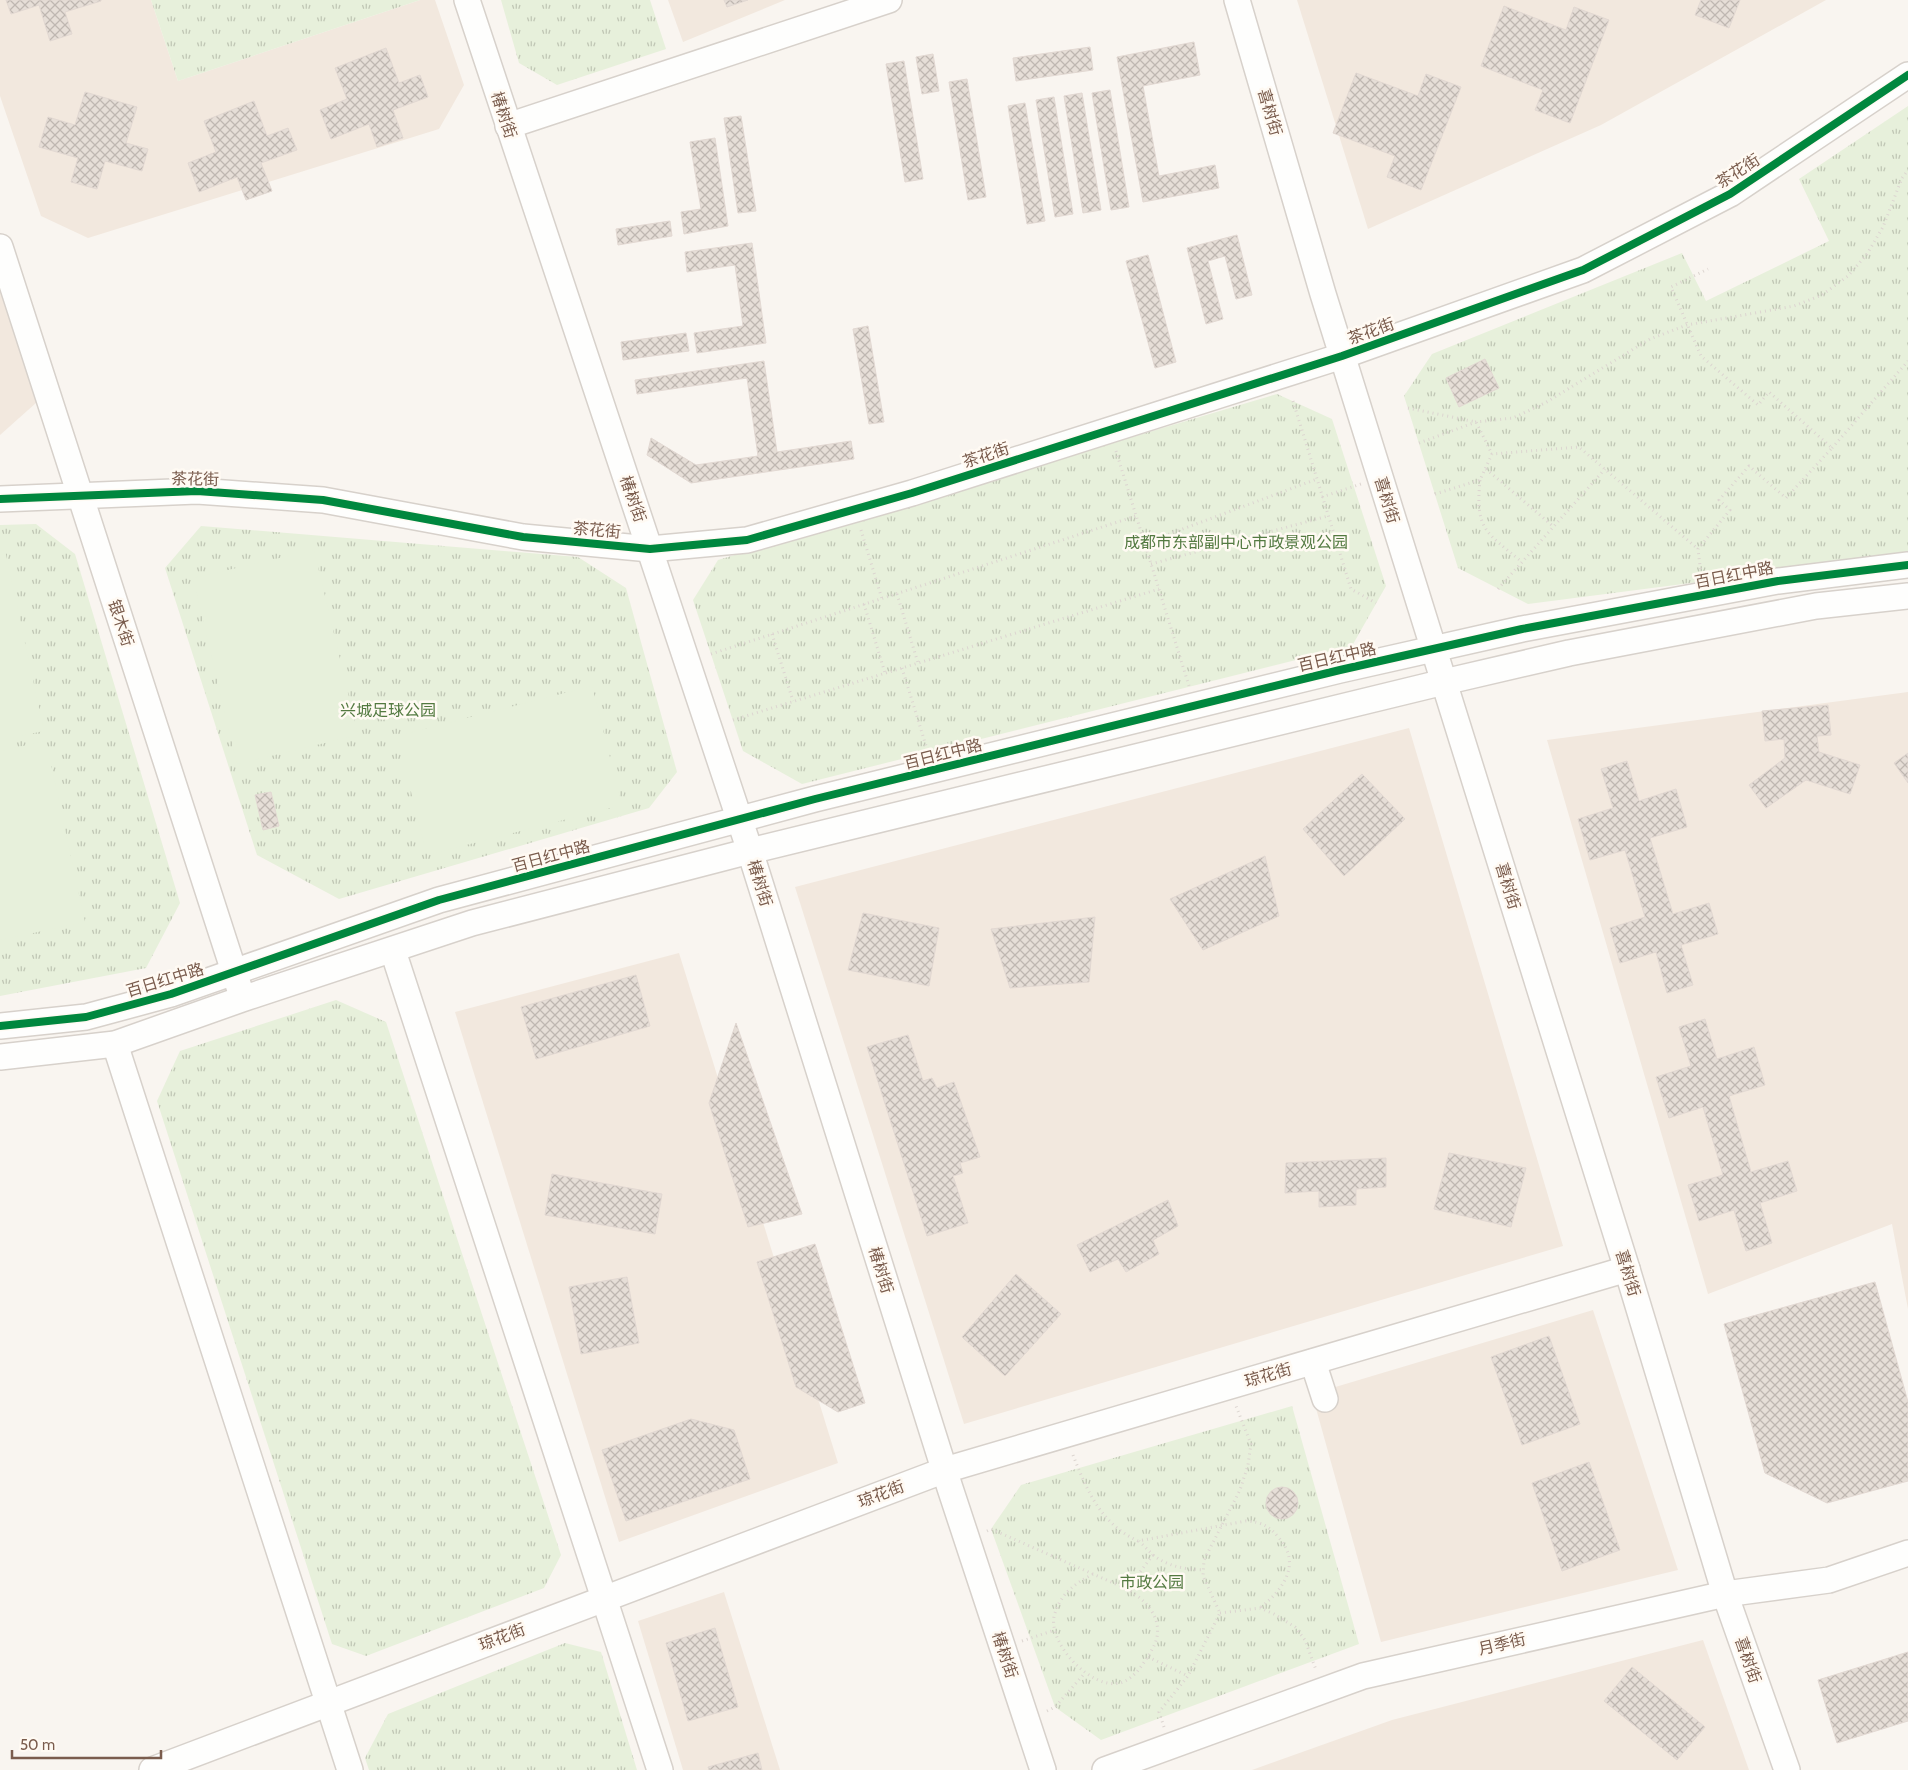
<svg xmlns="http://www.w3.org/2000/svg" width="1908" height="1770" font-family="Cabin,'Noto Sans SC',sans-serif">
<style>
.residential{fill:#f2e8de}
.grass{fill:url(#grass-tufts)}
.pitch{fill:#e7f0db}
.building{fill:url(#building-cross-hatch);stroke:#e2d8d2}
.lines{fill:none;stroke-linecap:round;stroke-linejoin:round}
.minor-casing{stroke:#d7d1cb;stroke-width:28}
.path{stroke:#dcd5d0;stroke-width:3;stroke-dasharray:1 4;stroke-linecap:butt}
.minor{stroke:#fefefd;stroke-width:25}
.cycleway-casing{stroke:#fffaf3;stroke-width:11}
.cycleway{stroke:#00873e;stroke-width:8}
.labels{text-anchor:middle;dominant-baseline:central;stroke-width:5;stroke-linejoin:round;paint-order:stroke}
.street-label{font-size:16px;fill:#7a5c4d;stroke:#fffaf3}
.park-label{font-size:16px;fill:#537a41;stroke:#fffaf3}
</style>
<defs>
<pattern id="grass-tufts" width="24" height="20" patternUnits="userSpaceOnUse" patternTransform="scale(1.25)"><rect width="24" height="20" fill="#e7f0db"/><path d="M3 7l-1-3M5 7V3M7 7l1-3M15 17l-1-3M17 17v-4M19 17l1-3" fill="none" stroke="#c0c6b4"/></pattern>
<pattern id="building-cross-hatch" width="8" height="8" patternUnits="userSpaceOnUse" patternTransform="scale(1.25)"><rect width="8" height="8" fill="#e6ded7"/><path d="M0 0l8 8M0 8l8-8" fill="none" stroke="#bfb7b1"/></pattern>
</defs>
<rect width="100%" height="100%" fill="#f9f5f0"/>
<g class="residential">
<path d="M0 0H151L178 81 420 0H435L464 85 439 129 88 238 41 216 0 96Z"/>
<path d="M668 0H785L683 42Z"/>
<path d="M1297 0H1826L1601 125 1368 229Z"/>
<path d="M0 263 46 394 0 435Z"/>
<path d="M1908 692V1309L1892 1224 1708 1294 1547 740Z"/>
<path d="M1409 728 1563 1246 964 1424 795 887Z"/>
<path d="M679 953 838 1463 619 1542 455 1012Z"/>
<path d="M1593 1310 1678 1570 1381 1642 1312 1394Z"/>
<path d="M724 1592 780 1770H683L638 1621Z"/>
<path d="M1703 1640 1749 1770H1252L1392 1720Z"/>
</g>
<g class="grass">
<path d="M151 0H420L178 81Z"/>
<path d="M501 0H650L666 49 557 85 519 63Z"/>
<path d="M1908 106V555L1528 604 1458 568 1404 396 1432 354 1682 253 1706 301 1829 241 1799 179Z"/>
<path d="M1277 394 1332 419 1386 586 1352 646 802 784 743 751 693 600 718 560Z"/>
<path d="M36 524 75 554 180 903 146 968 0 996V525Z"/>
<path d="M201 526 578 557 626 588 677 772 649 808 339 899 257 855 165 568Z"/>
<path d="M336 1000 386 1022 561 1555 544 1588 366 1656 332 1644 157 1101 180 1051Z"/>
<path d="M1292 1406 1359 1644 1101 1740 1055 1707 991 1529 1021 1485Z"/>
<path d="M565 1643 601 1652 637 1770H369L365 1758 388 1714Z"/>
</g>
<g class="pitch">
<path d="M5 550 44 731 0 740V551Z"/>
<path d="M314 550 358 735 237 764 193 578Z"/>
<path d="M592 686 622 805 427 855 397 736Z"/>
<path d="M46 741 85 922 0 940V751Z"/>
</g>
<g class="building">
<path d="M6 0H101V1L65 12 72 34 50 41 39 5 11 14Z"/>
<path d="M724 0H748L727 7Z"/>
<path d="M1701 0H1740L1729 28 1695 15Z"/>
<path d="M1504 6 1566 30 1574 7 1609 20 1570 123 1535 110 1543 90 1481 66Z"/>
<path d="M1194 42 1200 75 1143 86 1159 176 1215 165 1219 188 1143 202 1117 57Z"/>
<path d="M1090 47 1093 70 1016 81 1013 58Z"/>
<path d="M386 48 399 83 420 75 428 97 393 110 403 138 377 147 369 124 331 139 320 110 347 99 335 68Z"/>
<path d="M933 54 939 91 922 94 916 57Z"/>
<path d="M904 61 923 179 905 182 886 64Z"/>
<path d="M1356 73 1418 96 1426 74 1461 87 1421 190 1387 177 1395 156 1333 133Z"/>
<path d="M967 79 986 197 968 200 949 82Z"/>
<path d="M1110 90 1129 207 1111 210 1092 93Z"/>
<path d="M85 92 137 107 126 143 148 149 142 171 105 161 97 189 71 182 78 158 39 147 48 117 75 125Z"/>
<path d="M1082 93 1101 210 1083 213 1064 96Z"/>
<path d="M1054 97 1073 214 1055 217 1036 100Z"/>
<path d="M254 101 267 136 288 128 297 150 261 163 272 191 246 200 237 177 199 192 188 163 216 152 204 121Z"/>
<path d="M1025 103 1045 221 1027 224 1008 106Z"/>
<path d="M741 116 756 211 738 213 724 118Z"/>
<path d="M715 138 728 226 684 234 681 212 701 209 690 142Z"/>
<path d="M670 221 672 236 618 245 616 229Z"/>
<path d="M1237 235 1252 295 1236 299 1225 256 1208 261 1223 319 1206 324 1187 248Z"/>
<path d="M752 243 766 343 697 353 694 333 743 326 735 265 687 272 685 252Z"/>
<path d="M1148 255 1176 362 1155 368 1126 261Z"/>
<path d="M868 326 884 422 869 424 853 329Z"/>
<path d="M686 333 689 351 623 360 621 342Z"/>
<path d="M1485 359 1499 388 1459 407 1446 378Z"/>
<path d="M764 361 777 452 851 441 854 459 691 483 647 455 651 438 696 465 758 456 747 378 637 394 635 380Z"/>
<path d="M1828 705 1831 735 1817 736 1819 752 1860 765 1850 794 1806 780 1766 808 1749 785 1785 758 1784 739 1765 741 1762 711Z"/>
<path d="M1908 753V783L1894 763Z"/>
<path d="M1627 761 1639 801 1676 789 1687 827 1650 838 1673 914 1709 903 1718 934 1681 945 1693 985 1667 993 1656 952 1620 963 1610 928 1645 917 1625 850 1590 860 1578 819 1613 808 1601 769Z"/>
<path d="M1362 774 1405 819 1344 876 1303 829Z"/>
<path d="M271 792 279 826 263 830 255 795Z"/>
<path d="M1265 856 1279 916 1203 950 1170 899Z"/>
<path d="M863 913 939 928 929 986 848 970Z"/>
<path d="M1095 917 1089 982 1010 988 991 929Z"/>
<path d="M636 975 650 1026 536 1059 521 1007Z"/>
<path d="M1705 1019 1717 1059 1754 1047 1765 1085 1729 1096 1751 1172 1788 1161 1797 1191 1760 1203 1772 1243 1746 1251 1734 1210 1699 1221 1688 1185 1723 1175 1703 1107 1669 1118 1656 1077 1691 1066 1679 1027Z"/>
<path d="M736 1023 802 1214 748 1227 709 1103Z"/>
<path d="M908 1035 923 1081 932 1078 937 1088 954 1082 980 1157 960 1163 963 1173 953 1176 968 1223 927 1236 867 1047Z"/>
<path d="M1449 1153 1526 1168 1511 1227 1434 1209Z"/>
<path d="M1386 1158V1187L1356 1189V1205L1319 1207V1191L1285 1193 1286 1163Z"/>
<path d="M552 1174 662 1194 655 1234 545 1215Z"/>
<path d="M1168 1200 1178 1226 1153 1240 1159 1254 1126 1272 1118 1259 1090 1272 1077 1245Z"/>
<path d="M815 1244 865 1403 838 1412 796 1387 757 1262Z"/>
<path d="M1016 1274 1061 1314 1005 1376 962 1337Z"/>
<path d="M627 1277 639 1343 581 1354 569 1287Z"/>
<path d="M1875 1282 1908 1402V1481L1827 1503 1765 1473 1724 1324Z"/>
<path d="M1549 1336 1580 1424 1522 1445 1491 1357Z"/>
<path d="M691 1419 734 1430 750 1479 626 1521 602 1450Z"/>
<path d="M1589 1462 1620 1550 1562 1571 1532 1483Z"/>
<circle cx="1282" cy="1503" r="16"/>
<path d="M715 1628 738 1707 688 1721 666 1643Z"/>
<path d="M1908 1652V1721L1837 1743 1818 1680Z"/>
<path d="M1632 1667 1705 1727 1677 1760 1604 1701Z"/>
<path d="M758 1753 762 1770H709L708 1767Z"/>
</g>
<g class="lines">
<g class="minor-casing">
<g id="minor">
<path d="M467 0 750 851 950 1488 1043 1770"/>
<path d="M1237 0 1323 294 1627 1269 1725 1594 1787 1770"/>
<path d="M508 126 889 0"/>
<path d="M0 247 239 987"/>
<path d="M0 499 197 491 323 500 523 537 650 549 747 540 912 493 1342 356 1583 270 1730 194 1908 75"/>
<path d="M393 951 660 1770"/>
<path d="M0 1026 86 1017 171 994 439 900 815 799 1340 670 1522 629 1778 581 1908 565"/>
<path d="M115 1044 350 1770"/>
<path d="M0 1057 115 1044 242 999 472 923 750 851 1444 682 1569 653 1816 606 1908 596"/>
<path d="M1313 1362 1325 1399"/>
<path d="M152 1770 945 1470 1627 1269"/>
<path d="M1105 1770 1363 1676 1725 1594 1829 1580 1908 1553"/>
</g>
</g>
<g class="path">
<path d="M1293 401 1351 589 1376 603"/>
<path d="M1408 408 1476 422 1492 454"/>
<path d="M1419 443 1476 422 1513 418 1545 403 1650 339 1687 325 1794 306 1822 295 1848 276 1867 254 1883 227 1902 178 1908 170"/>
<path d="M1832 448 1908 361"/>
<path d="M1116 451 1189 686"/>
<path d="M1486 469 1554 527"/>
<path d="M1480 480C1475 530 1486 532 1522 562"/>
<path d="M1435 494 1480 480 1492 454 1579 447 1698 549"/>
<path d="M1322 497 1361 484"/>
<path d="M861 530 882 599"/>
<path d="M1145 543 1317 479"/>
<path d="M1151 564 1328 516"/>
<path d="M1701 574 1698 549 1730 510 1719 500 1749 466 1786 498 1832 448 1769 392 1758 405 1701 356 1671 287 1708 269"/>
<path d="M1498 589 1605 469"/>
<path d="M897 594 918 663"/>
<path d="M864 604 885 673"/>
<path d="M772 634 793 701"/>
<path d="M711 654 1136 516"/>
<path d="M902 668 927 749"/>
<path d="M733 720 1159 589"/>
<path d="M1073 1455C1087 1491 1101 1524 1138 1541L1246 1521C1262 1522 1269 1526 1279 1538 1302 1564 1283 1590 1260 1608"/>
<path d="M987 1531 991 1529 1127 1589 1153 1555 1139 1541"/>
<path d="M1153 1555C1169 1567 1184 1569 1204 1570"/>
<path d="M1093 1574C1074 1584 1059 1595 1054 1617 1049 1645 1092 1690 1120 1683 1131 1680 1139 1670 1145 1661 1150 1653 1155 1646 1157 1637 1161 1615 1144 1599 1127 1589"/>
<path d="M1220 1613 1260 1608 1274 1614 1295 1627 1305 1640 1316 1670"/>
<path d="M1022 1641 1055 1630"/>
<path d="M1148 1657 1188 1676"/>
<path d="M1047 1711 1055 1707 1085 1673"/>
<path d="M1164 1727 1159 1712 1188 1676 1220 1613 1203 1576 1204 1560 1240 1490 1248 1465 1251 1444 1236 1406"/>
</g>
<use href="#minor" class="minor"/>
<g class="cycleway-casing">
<g id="cycleway">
<path d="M0 499 197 491 323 500 523 537 650 549 747 540 912 493 1342 356 1583 270 1730 194 1908 75"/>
<path d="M0 1026 86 1017 171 994 439 900 815 799 1340 670 1522 629 1778 581 1908 565"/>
</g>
</g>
<use href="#cycleway" class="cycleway"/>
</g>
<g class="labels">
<g class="street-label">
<text transform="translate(1270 112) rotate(74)">喜树街</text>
<text transform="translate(504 115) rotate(72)">椿树街</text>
<text transform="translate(1738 171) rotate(-33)">茶花街</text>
<text transform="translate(1371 331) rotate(-20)">茶花街</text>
<text transform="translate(986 455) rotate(-18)">茶花街</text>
<text transform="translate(195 479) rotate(1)">茶花街</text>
<text transform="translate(633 499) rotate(71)">椿树街</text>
<text transform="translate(1387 500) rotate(73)">喜树街</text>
<text transform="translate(597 530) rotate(5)">茶花街</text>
<text transform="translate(1734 575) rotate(-11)">百日红中路</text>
<text transform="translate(121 623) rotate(72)">银木街</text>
<text transform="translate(1337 657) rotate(-13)">百日红中路</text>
<text transform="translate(943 754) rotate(-14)">百日红中路</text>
<text transform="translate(551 856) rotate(-15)">百日红中路</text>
<text transform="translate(760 883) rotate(73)">椿树街</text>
<text transform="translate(1508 886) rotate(73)">喜树街</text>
<text transform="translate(165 980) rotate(-17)">百日红中路</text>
<text transform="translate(881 1270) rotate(73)">椿树街</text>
<text transform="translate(1628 1273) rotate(73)">喜树街</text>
<text transform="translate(1268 1375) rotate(-16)">琼花街</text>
<text transform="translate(881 1494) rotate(-21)">琼花街</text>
<text transform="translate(502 1637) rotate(-21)">琼花街</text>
<text transform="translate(1502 1644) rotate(-13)">月季街</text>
<text transform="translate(1005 1655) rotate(72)">椿树街</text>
<text transform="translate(1748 1660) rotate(71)">喜树街</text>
</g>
<g class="park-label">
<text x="1236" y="542">成都市东部副中心市政景观公园</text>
<text x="388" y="710">兴城足球公园</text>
<text x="1152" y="1582">市政公园</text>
</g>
</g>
<path d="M12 1750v8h149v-8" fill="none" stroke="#7a5c4d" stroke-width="2.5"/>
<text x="20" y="1750" font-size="15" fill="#7a5c4d" stroke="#fffaf3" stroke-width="4" paint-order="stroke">50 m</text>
</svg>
